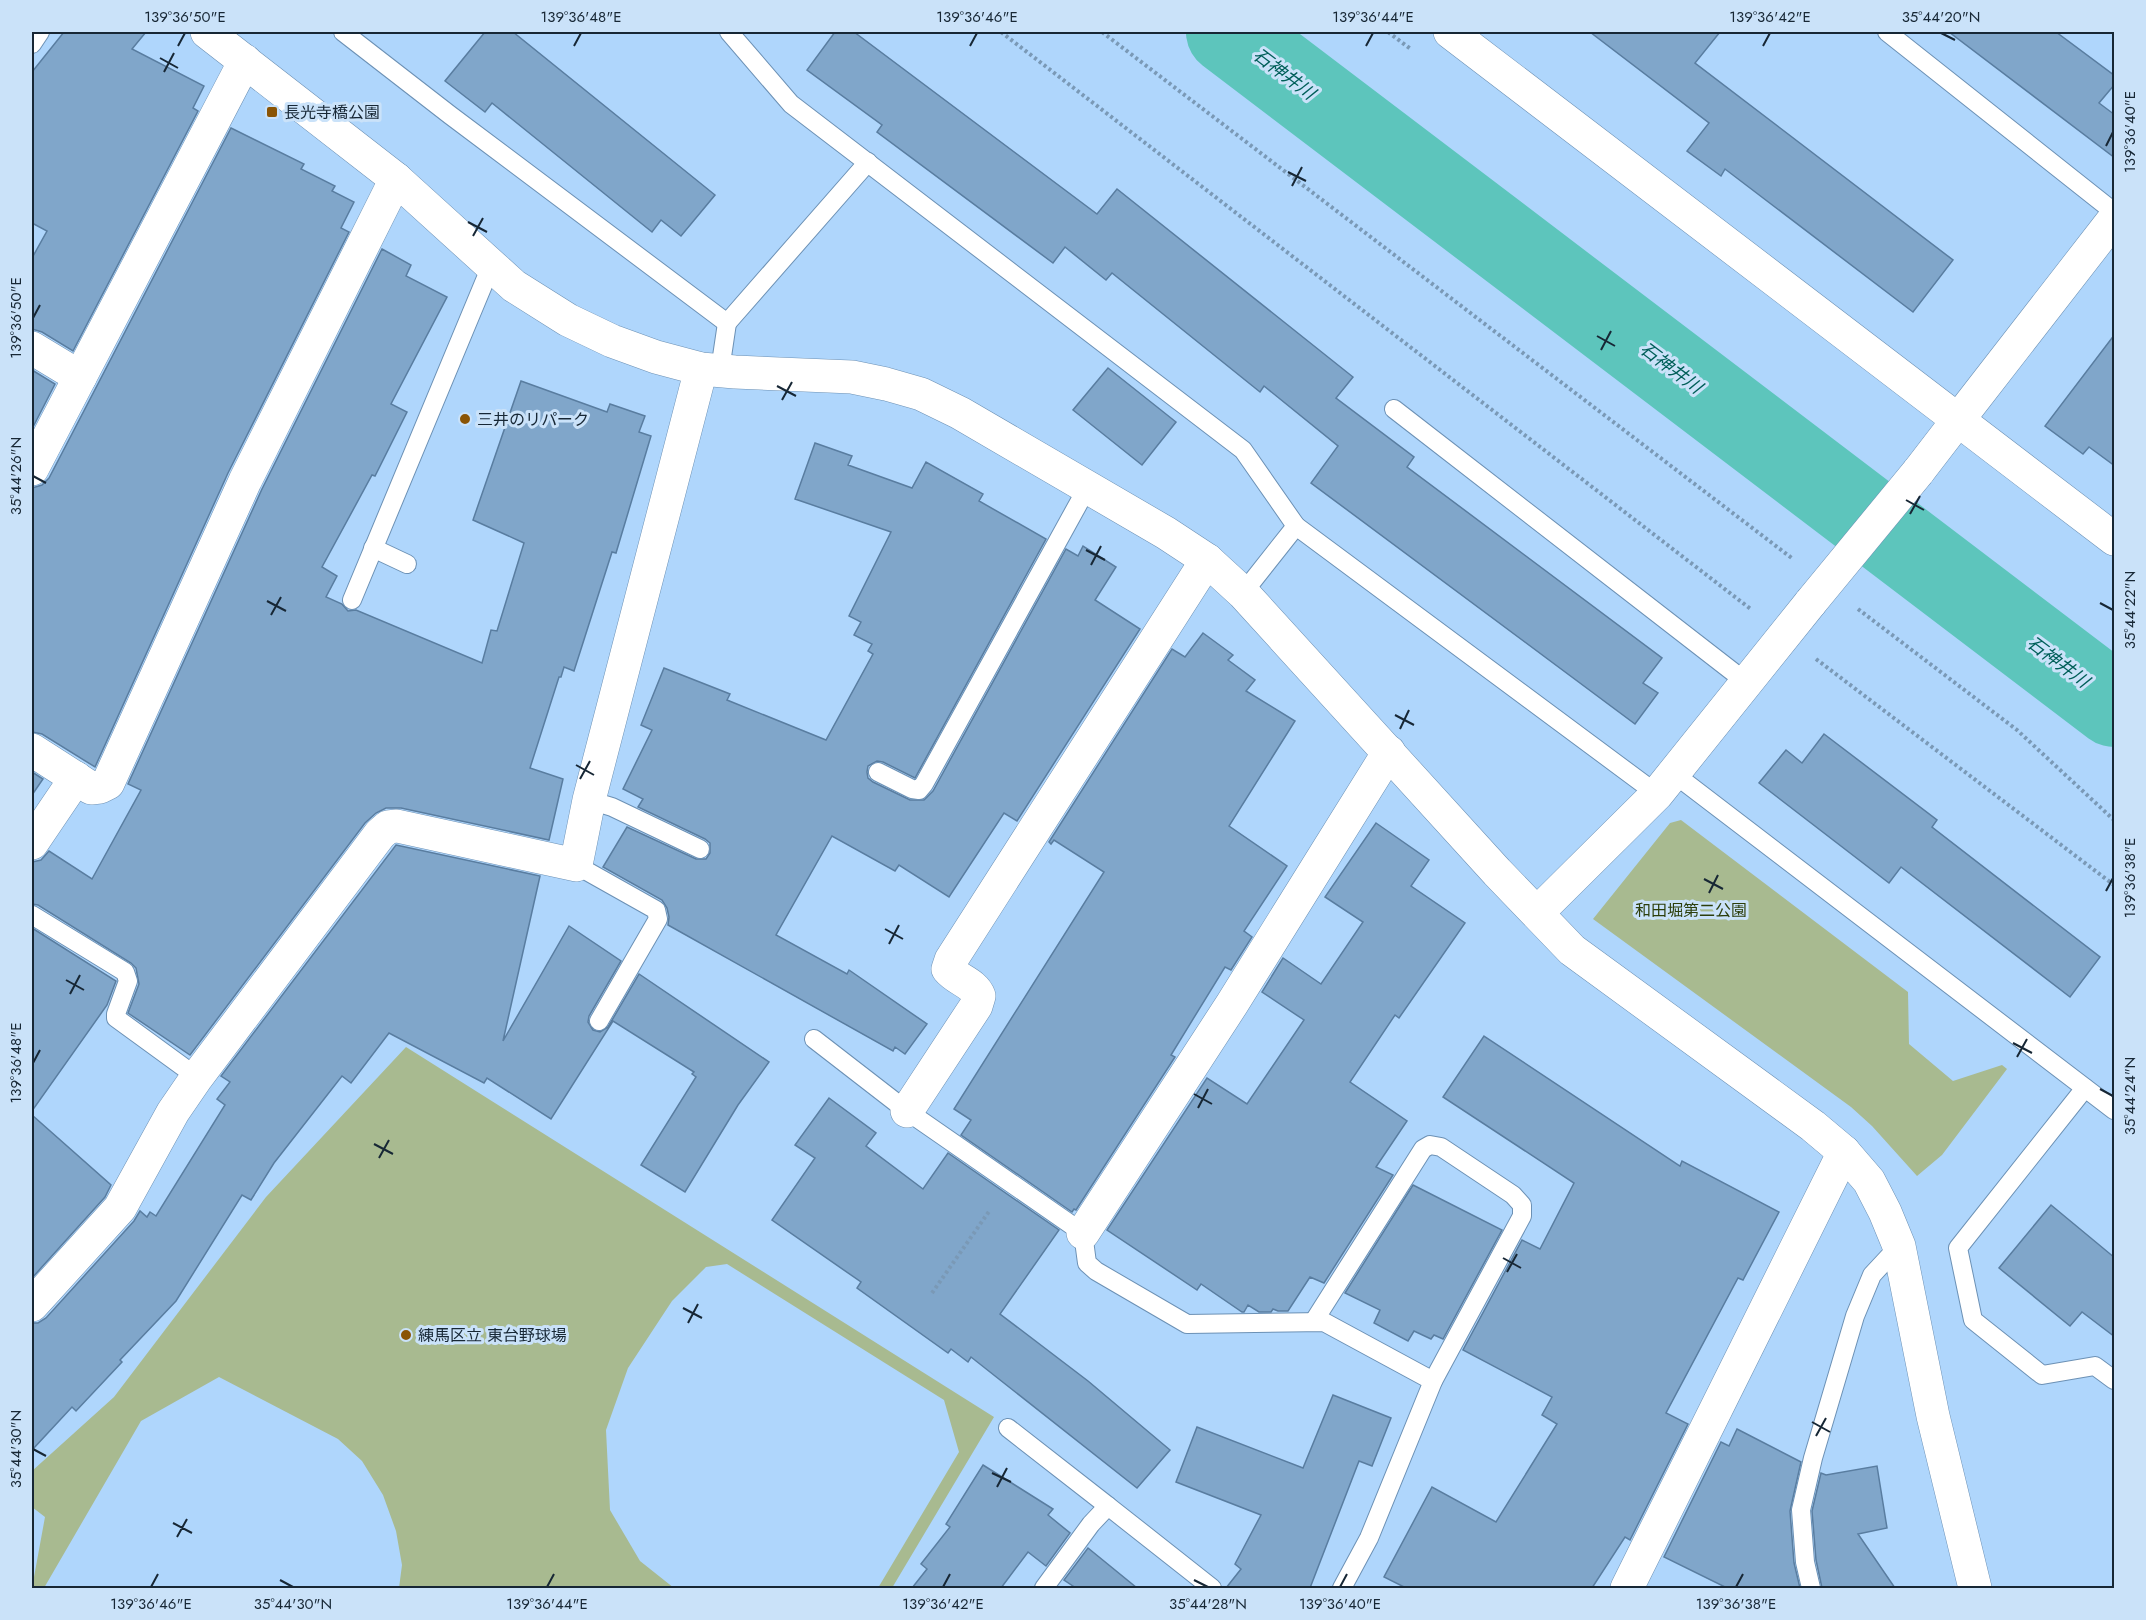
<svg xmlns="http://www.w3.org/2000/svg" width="2146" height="1620" font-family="Jost,'Noto Sans JP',sans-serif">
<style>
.green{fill:#a8ba90}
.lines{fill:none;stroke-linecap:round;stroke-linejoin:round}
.river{stroke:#5dc5bc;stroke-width:84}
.building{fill:#80a6ca;stroke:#597da0;stroke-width:1.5}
.service-casing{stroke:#6c91b5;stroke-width:20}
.minor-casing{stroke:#6c91b5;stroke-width:34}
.tertiary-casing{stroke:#6c91b5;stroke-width:34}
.path{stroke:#7a99b6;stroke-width:4;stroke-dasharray:3 3;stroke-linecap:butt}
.service{stroke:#fff;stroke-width:18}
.minor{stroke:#fff;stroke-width:33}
.tertiary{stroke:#fff;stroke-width:33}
.tertiary-bridge-casing{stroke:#6c91b5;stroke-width:34;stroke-linecap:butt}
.tertiary-bridge{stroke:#fff;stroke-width:33}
.ticks{fill:none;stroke:#172735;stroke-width:2}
.poi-dot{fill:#8a5404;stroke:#cae2f9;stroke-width:2}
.labels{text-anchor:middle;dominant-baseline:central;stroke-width:6;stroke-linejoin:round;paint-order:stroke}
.poi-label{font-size:16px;fill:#172735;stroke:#cae2f9;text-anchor:start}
.park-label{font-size:16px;fill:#2c3e0b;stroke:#cae2f9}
.water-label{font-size:18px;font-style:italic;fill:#005f59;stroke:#cae2f9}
.neatline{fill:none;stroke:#172735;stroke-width:2}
.ticks-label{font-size:15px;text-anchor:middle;fill:#172735}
</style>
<rect width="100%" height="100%" fill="#afd6fc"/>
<g class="green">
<path d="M1681 820 1908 992 1909 1044 1953 1081 2002 1065 2007 1069 1942 1155 1917 1176 1872 1126 1851 1107 1593 919 1670 823Z"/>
<path d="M406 1047 994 1417 892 1588H878L959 1452 944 1400 727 1264 706 1267 672 1301 628 1368 606 1430 610 1510 640 1561 674 1588H399L402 1565 396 1531 383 1495 362 1461 338 1439 219 1377 141 1421 44 1588H32L45 1517 32 1507V1471L114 1397 266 1197Z"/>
</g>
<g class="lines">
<path class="river" d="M1228 32 2114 705"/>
</g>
<g class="building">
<path d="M64 32H146L132 49 204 86 193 108 198 111 73 351 42 332 32 329V258L47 231 32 223V72Z"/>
<path d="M485 32H513L715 195 681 236 661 220 652 232 492 103 485 112 445 81Z"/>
<path d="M835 32H854L1097 214 1117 189 1353 377 1336 398 1414 457 1407 467 1662 658 1643 683 1658 693 1635 724 1311 483 1338 446 1264 386 1260 392 1112 273 1106 280 1065 247 1053 263 877 132 882 125 807 70Z"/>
<path d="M1590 32H1720L1695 63 1953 260 1913 312 1725 169 1721 176 1687 151 1709 123Z"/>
<path d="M1949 32H2056L2115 76V84L2099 103 2115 115V158Z"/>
<path d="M231 128 304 164 301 169 335 186 332 191 354 202 341 228 349 232 228 473 95 767 42 734 32 732V488L42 485 49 478Z"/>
<path d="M382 249 411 265 406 276 447 297 391 404 407 412 375 476 372 475 322 567 337 576 326 597 342 604 348 611 356 610 482 663 491 630 497 631 524 543 473 520 521 381 607 412 610 404 645 416 639 432 651 436 616 553 612 552 574 671 564 667 561 677H559L530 768 563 779 549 840 401 808H386L376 813 365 823 190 1055 128 1013 139 984 136 968 131 963 38 905 32 904V862L41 860 49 851 92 879 141 790 128 784 262 489Z"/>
<path d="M2115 334V466L2089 447 2083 454 2045 426Z"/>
<path d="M1108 368 1176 422 1142 465 1073 410Z"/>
<path d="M32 370 55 384 32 429Z"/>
<path d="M815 443 852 456 848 465 912 488 926 462 983 494 979 501 1046 539 915 778 883 762 877 761 868 766 867 772 868 778 873 782 910 800H924L933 791 1066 549 1078 556 1083 546 1116 567 1095 600 1140 629 1017 821 1004 813 949 897 899 865 895 871 832 836 776 935 847 974 849 970 927 1024 905 1054 895 1047 893 1051 668 925 669 917 667 908 662 900 603 867 627 827 696 859H706L710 853V843L705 839 638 807 643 799 623 789 652 730 641 725 664 668 730 694 727 700 826 740 873 654 868 651 872 644 854 635 861 622 849 616 891 532 795 499Z"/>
<path d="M1203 633 1233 655 1228 660 1255 680 1246 691 1295 721 1229 826 1287 866 1244 931 1252 937 1231 970 1225 967 1171 1055 1175 1057 1076 1210 1074 1209 1072 1212 961 1135 971 1120 954 1109 1104 872 1054 840 1051 844 1049 842 1172 649 1185 657Z"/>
<path d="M1824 734 1937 820 1932 827 2100 957 2070 997 1901 867 1889 883 1759 783 1786 750 1802 763Z"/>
<path d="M32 772 43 779 32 795Z"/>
<path d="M1376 823 1429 860 1411 886 1465 923 1399 1018 1395 1015 1350 1082 1407 1121 1376 1167 1393 1175 1324 1283 1310 1277 1288 1311H1278L1273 1309 1271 1312H1259L1248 1305 1244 1312H1242L1201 1284 1197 1290 1107 1230 1207 1078 1247 1104 1304 1020 1262 992 1283 958 1321 984 1363 922 1325 897Z"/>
<path d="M396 845 540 876 503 1041 569 926 621 961 589 1016 588 1022 593 1030 600 1032 608 1027 639 974 769 1062 738 1105 685 1192 641 1165 696 1077 692 1074 694 1072 613 1021 551 1119 487 1078 484 1083 389 1033 351 1083 342 1076 274 1163 251 1200 242 1195 176 1301 120 1360 122 1362 76 1411 72 1407 32 1450V1323H38L46 1318 134 1221 140 1211 147 1217 150 1212 156 1216 225 1105 217 1099 230 1082 221 1076Z"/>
<path d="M32 928 116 981 107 1005 32 1111Z"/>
<path d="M1484 1036 1680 1166 1682 1161 1779 1212 1743 1280 1738 1278 1666 1413 1688 1424 1630 1540 1625 1537 1592 1588H1406L1384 1577 1432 1487 1496 1522 1557 1424 1542 1415 1552 1397 1463 1350 1522 1240 1540 1249 1574 1183 1443 1097Z"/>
<path d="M829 1098 876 1133 866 1146 923 1189 948 1153 1059 1230 1000 1314 1088 1381 1170 1450 1137 1488 971 1357 968 1362 951 1349 948 1353 857 1288 861 1282 772 1220 815 1158 795 1145Z"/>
<path d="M32 1115 111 1185 105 1197 32 1278Z"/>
<path d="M1413 1185 1502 1230 1443 1339 1434 1335 1431 1339 1414 1331 1408 1341 1374 1323 1380 1310 1345 1293Z"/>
<path d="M2051 1205 2115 1258V1337L2082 1312 2070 1326 1999 1268Z"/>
<path d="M1333 1395 1391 1418 1372 1466 1359 1461 1310 1588H1226L1241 1569 1235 1564 1261 1515 1176 1482 1197 1427 1303 1468Z"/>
<path d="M1737 1429 1801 1462 1790 1511 1794 1563 1800 1588H1727L1664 1557 1721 1442 1729 1446Z"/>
<path d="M983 1465 1053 1509 1048 1515 1070 1533 1046 1566 1028 1552 1001 1588H912L927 1569 921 1564 950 1527 946 1524Z"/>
<path d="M1877 1466 1887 1528 1858 1534 1895 1588H1822L1816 1560 1812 1511 1821 1473 1826 1475Z"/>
<path d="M1088 1548 1137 1588H1076L1064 1580Z"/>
</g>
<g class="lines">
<g class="service-casing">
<g id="service">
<path d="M343 32 450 115 727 323 868 162"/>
<path d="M729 32 791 104 1243 450 1296 526"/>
<path d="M1887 32 2114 212"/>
<path d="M32 44 40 32"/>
<path d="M720 370 727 323"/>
<path d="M1394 409 1746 682"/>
<path d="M373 548 407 564"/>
<path d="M1243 593 1296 526 1657 794"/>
<path d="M352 600 491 266"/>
<path d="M878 772 912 789 919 790 924 784 1087 488"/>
<path d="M1673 773 2114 1110"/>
<path d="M589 800 612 807 700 849"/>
<path d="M576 865 656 910 658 919 599 1021"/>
<path d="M32 915 125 972 128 981 116 1014V1018L197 1077"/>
<path d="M814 1039 907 1111 1083 1233 1087 1263 1096 1271 1187 1324 1324 1322 1433 1381"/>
<path d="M2085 1088 1958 1248 1973 1320 2042 1375 2095 1366 2114 1380"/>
<path d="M1314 1321 1423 1149 1430 1145 1441 1147 1513 1195 1522 1205V1216L1433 1381 1369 1538 1342 1588"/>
<path d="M1008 1428 1108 1506"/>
<path d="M1044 1588 1091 1524 1108 1506 1212 1588"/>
<path d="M1811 1588 1805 1562 1801 1510 1813 1458 1855 1316 1872 1275 1899 1246"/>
</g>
</g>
<g class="minor-casing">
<g id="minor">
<path d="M32 348 80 377"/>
<path d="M1958 420 2114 219"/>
<path d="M32 469 245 61"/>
<path d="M32 750 91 788 100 787 108 783 245 481 396 179"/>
<path d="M32 843 76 778"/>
<path d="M1537 913 1657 794 1811 602"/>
<path d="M907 1111 976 1006 979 996C974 983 957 980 948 969L951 960 1207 560"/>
<path d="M1083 1233 1232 1004 1389 752"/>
<path d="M32 1305 120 1208 173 1112 197 1077 380 834 388 827 397 826 576 865 589 800 701 369"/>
<path d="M1627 1588 1844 1152"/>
</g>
</g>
<g class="tertiary-casing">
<g id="tertiary">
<path d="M207 32 396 179 514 286 568 320 612 341 656 357 701 369 735 372 852 377 886 384 921 394 960 413 1166 533 1207 560 1243 593 1497 872 1572 950 1813 1126 1844 1152 1869 1181 1885 1212 1899 1246 1933 1416 1975 1588"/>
<path d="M1450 32 2114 539"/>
<path d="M1918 472 1958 420"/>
</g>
</g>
<g class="path">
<path d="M1001 32 1752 610"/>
<path d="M1102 32 1793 559"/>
<path d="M1388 32 1412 50"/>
<path d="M1858 609 2017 730 2114 820"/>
<path d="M1816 659 2114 885"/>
<path d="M932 1293 990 1210"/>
</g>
<use href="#service" class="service"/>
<use href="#minor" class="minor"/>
<use href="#tertiary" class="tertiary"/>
<g class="tertiary-bridge-casing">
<path id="tertiary-bridge" d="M1811 602 1918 472"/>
</g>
<use href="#tertiary-bridge" class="tertiary-bridge"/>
</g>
<path class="ticks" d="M1941 33 1955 40M178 46 185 33M574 46 581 33M970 46 977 33M1366 46 1373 33M1763 46 1770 33M160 58 178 68M164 72 174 53M2106 146 2113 132M1288 172 1306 181M1292 186 1302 167M468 222 487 232M473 236 483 218M33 318 40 305M1597 336 1615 346M1601 350 1611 331M777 386 796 396M782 400 792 382M33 476 46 483M1906 500 1924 510M1910 514 1920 496M1086 550 1105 560M1091 565 1101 546M267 601 286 611M2100 603 2113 610M271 615 281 597M1395 715 1414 725M1400 729 1409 710M576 765 594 775M580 779 590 761M1704 879 1723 889M2106 891 2113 878M1709 893 1718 875M885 929 903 939M889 944 899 925M66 980 84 990M70 994 80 975M2013 1043 2032 1053M2017 1057 2027 1039M33 1063 40 1050M2100 1089 2113 1096M1194 1094 1212 1104M1198 1108 1208 1089M374 1144 393 1154M379 1158 389 1140M1503 1258 1521 1268M1507 1272 1517 1254M683 1308 702 1318M688 1323 698 1304M1812 1422 1830 1432M1816 1436 1826 1418M33 1449 46 1456M992 1473 1011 1482M997 1487 1007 1468M173 1523 192 1533M177 1537 187 1519M280 1580 293 1587M1194 1580 1208 1587M151 1587 158 1574M547 1587 554 1574M943 1587 950 1574M1340 1587 1347 1574M1736 1587 1743 1574"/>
<g class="poi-dot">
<rect x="266" y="106" width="12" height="12" rx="3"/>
<circle cx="465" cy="419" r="6"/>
<circle cx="406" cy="1335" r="6"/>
</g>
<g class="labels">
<g class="poi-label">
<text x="284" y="112">長光寺橋公園</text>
<text x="477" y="419">三井のリパーク</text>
<text x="418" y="1335">練馬区立 東台野球場</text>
</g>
<g class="park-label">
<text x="1691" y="910">和田堀第二公園</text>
</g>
<g class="water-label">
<text transform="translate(1284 74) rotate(37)">石神井川</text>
<text transform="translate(1671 368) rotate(37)">石神井川</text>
<text transform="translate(2058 662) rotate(37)">石神井川</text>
</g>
</g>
<rect width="2146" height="1620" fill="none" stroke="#cae2f9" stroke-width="66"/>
<rect x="33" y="33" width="2080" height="1554" class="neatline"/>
<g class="ticks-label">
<text x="185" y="22">139°36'50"E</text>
<text x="581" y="22">139°36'48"E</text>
<text x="977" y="22">139°36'46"E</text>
<text x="1373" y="22">139°36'44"E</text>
<text x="1770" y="22">139°36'42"E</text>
<text x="1941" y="22">35°44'20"N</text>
<text transform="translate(2130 132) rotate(-90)" y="5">139°36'40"E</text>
<text transform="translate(16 318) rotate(-90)" y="5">139°36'50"E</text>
<text transform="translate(16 476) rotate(-90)" y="5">35°44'26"N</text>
<text transform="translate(2130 610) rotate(-90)" y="5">35°44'22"N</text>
<text transform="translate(2130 878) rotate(-90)" y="5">139°36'38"E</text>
<text transform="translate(16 1063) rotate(-90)" y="5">139°36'48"E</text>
<text transform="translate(2130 1096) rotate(-90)" y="5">35°44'24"N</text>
<text transform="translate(16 1449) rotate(-90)" y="5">35°44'30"N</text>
<text x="151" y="1609">139°36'46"E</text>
<text x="293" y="1609">35°44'30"N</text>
<text x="547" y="1609">139°36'44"E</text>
<text x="943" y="1609">139°36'42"E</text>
<text x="1208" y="1609">35°44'28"N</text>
<text x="1340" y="1609">139°36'40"E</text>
<text x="1736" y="1609">139°36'38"E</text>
</g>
</svg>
